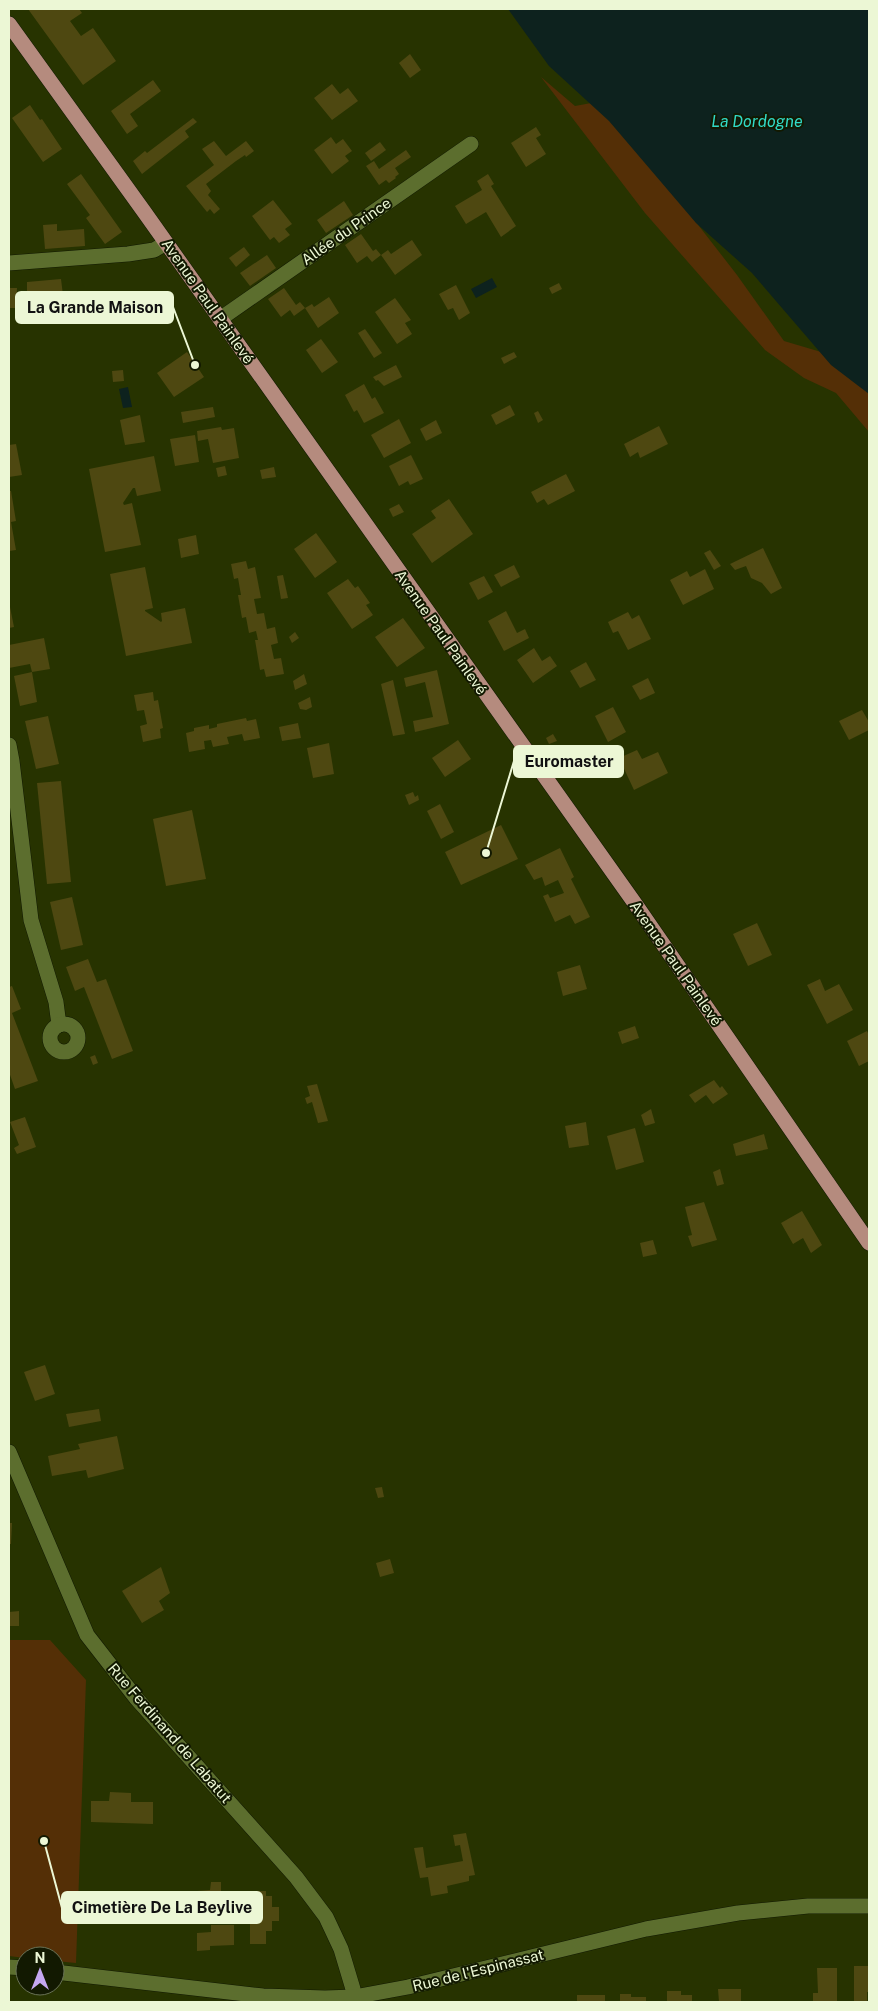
<svg xmlns="http://www.w3.org/2000/svg" width="878" height="2011" font-family="'Public Sans',sans-serif">
<style>
.green{fill:#542f06}
.water{fill:#0d221e}
.building{fill:#4e4811}
.lines{fill:none;stroke-linecap:round;stroke-linejoin:round}
.minor-casing{stroke:#111900;stroke-width:16}
.major-casing{stroke:#111900;stroke-width:16}
.minor{stroke:#5c6e2e;stroke-width:15}
.major{stroke:#b58b7e;stroke-width:15}
.labels{text-anchor:middle;dominant-baseline:central;stroke-width:4;stroke-linejoin:round;paint-order:stroke}
.street-label{font-size:15px;fill:#ecf7d5;stroke:#121901}
.water-label{font-size:16px;font-style:italic;fill:#31dac6;stroke:#121901}
.leader{fill:none;stroke:#ecf7d5;stroke-width:2}
.callout-dot{fill:#ecf7d5;stroke:#121901;stroke-width:2}
.callout{fill:#ecf7d5;stroke:#ecf7d5;stroke-width:2}
.callout-label{font-size:16px;text-anchor:middle;font-weight:bold;fill:#111}
</style>
<rect width="100%" height="100%" fill="#273300"/>
<g class="green">
<path d="M541 77 575 106 602 101 737 275 784 341 838 357 869 391V432L836 393 804 378 765 350 645 213Z"/>
<path d="M9 1640H50L86 1680 76 1963 55 1961V1956H25V1958L9 1956Z"/>
</g>
<g class="water">
<path d="M508 9H869V394L831 365 752 273 696 223 609 121 549 66Z"/>
<path d="M492 278 497 287 476 298 471 289Z"/>
<path d="M128 387 132 407 123 408 119 389Z"/>
</g>
<g class="building">
<path d="M28 9H79L82 13 70 21 81 36 93 28 116 61 83 85Z"/>
<path d="M410 54 421 70 410 78 399 63Z"/>
<path d="M153 80 161 91 130 114 138 126 127 134 111 111Z"/>
<path d="M332 84 340 94 348 88 358 101 332 120 314 98Z"/>
<path d="M30 105 40 120 42 119 62 149 43 162 12 118Z"/>
<path d="M193 118 197 122 185 131 189 137 142 174 133 161 145 151 147 153Z"/>
<path d="M536 127 541 135 536 138 546 154 526 167 511 143Z"/>
<path d="M331 137 336 144 343 139 352 151 345 156 349 161 332 174 314 150Z"/>
<path d="M214 141 226 156 246 141 254 151 246 157 245 155 236 161 206 184 211 191 208 195 220 209 214 214 210 209 207 212 186 186 214 165 202 149Z"/>
<path d="M380 142 386 150 371 161 365 153Z"/>
<path d="M406 150 411 157 395 168 399 174 395 177 396 178 389 183 386 180 379 185 366 166 374 161 379 169Z"/>
<path d="M81 174 122 232 105 244 86 218 90 215 67 184Z"/>
<path d="M488 174 494 184 491 186 516 226 501 237 486 212 466 224 455 206 482 190 477 181Z"/>
<path d="M273 200 292 224 285 229 290 235 279 243 274 237 270 240 252 216Z"/>
<path d="M344 201 353 215 326 233 317 220Z"/>
<path d="M57 224V231L84 229 85 246 45 249 43 225Z"/>
<path d="M361 234 373 251 376 249 381 255 388 250 391 254 412 240 422 255 395 275 381 255 372 262 367 256 357 263 345 245Z"/>
<path d="M244 247 250 255 236 267 229 258Z"/>
<path d="M267 255 276 268 250 286 240 273Z"/>
<path d="M61 279 63 295 27 297V282Z"/>
<path d="M559 283 562 289 552 294 549 288Z"/>
<path d="M456 285 470 313 459 320 453 308 448 310 439 294Z"/>
<path d="M9 288H17L16 308H9Z"/>
<path d="M284 288 296 305 300 302 305 308 294 316 290 310 281 317 268 299Z"/>
<path d="M329 297 339 313 318 328 305 308 312 304 314 307Z"/>
<path d="M395 298 411 320 405 323 412 334 397 344 375 312Z"/>
<path d="M365 329 382 353 374 358 358 333Z"/>
<path d="M321 339 338 362 322 373 306 350Z"/>
<path d="M187 352 204 377 174 397 157 373Z"/>
<path d="M514 352 517 357 504 364 501 358Z"/>
<path d="M396 365 402 377 384 386 378 380 376 381 373 377Z"/>
<path d="M123 370 124 381 113 382 112 371Z"/>
<path d="M364 384 372 399 375 397 384 413 364 423 357 410 354 412 345 395Z"/>
<path d="M510 405 515 415 496 425 491 415Z"/>
<path d="M213 407 215 417 183 423 181 412Z"/>
<path d="M538 411 543 420 538 423 534 413Z"/>
<path d="M140 415 145 442 125 445 120 420Z"/>
<path d="M399 419 411 443 384 458 371 435Z"/>
<path d="M436 420 442 433 426 441 420 429Z"/>
<path d="M659 426 668 444 640 458 638 452 630 457 624 444Z"/>
<path d="M221 427 222 430 234 428 239 458 213 463 208 439 198 441 197 431Z"/>
<path d="M195 435 199 462 175 466 170 439Z"/>
<path d="M16 444 22 475 9 477V445Z"/>
<path d="M411 455 423 479 410 485 408 481 399 486 389 466Z"/>
<path d="M154 456 161 491 137 496 135 488H133L123 503 124 505 132 503 141 545 105 552 89 469Z"/>
<path d="M225 466 227 475 218 477 216 468Z"/>
<path d="M274 467 276 477 262 479 260 470Z"/>
<path d="M566 474 575 491 548 505 544 499 537 503 531 492Z"/>
<path d="M9 491H11L16 521 11 522 16 550 9 551Z"/>
<path d="M449 499 473 534 432 563 412 534 436 518 431 511Z"/>
<path d="M399 504 404 512 393 517 389 509Z"/>
<path d="M316 533 337 562 315 578 294 549Z"/>
<path d="M196 535 199 554 181 558 178 539Z"/>
<path d="M763 548 782 588 771 594 762 583 751 578 746 566 735 570 730 564Z"/>
<path d="M710 550 721 566 714 570 704 553Z"/>
<path d="M246 561 248 569 255 567 261 598 254 599 257 614 264 613 267 629 275 627 278 643 271 645 274 659 281 658 284 674 266 677 264 669 260 670 255 640H258L256 631 249 633 246 617 242 618 238 595H241L238 578 234 579 231 564Z"/>
<path d="M514 565 520 577 501 587 494 575Z"/>
<path d="M145 567 153 608 145 610V611L161 622 162 621 161 613 185 608 192 643 126 656 110 574Z"/>
<path d="M705 569 714 589 683 605 670 580 687 571 690 577Z"/>
<path d="M283 575 288 598 281 599 277 576Z"/>
<path d="M484 576 493 592 478 600 469 583Z"/>
<path d="M348 579 355 588 358 586 370 603 366 605 373 615 352 629 327 593Z"/>
<path d="M9 602 14 627 9 628Z"/>
<path d="M506 611 517 633 525 629 529 638 504 651 488 621Z"/>
<path d="M628 612 632 619 639 615 651 639 628 650 618 631 613 633 608 622Z"/>
<path d="M403 618 425 648 397 667 375 637Z"/>
<path d="M295 632 299 638 292 643 289 637Z"/>
<path d="M44 638 50 669 32 672 37 702 20 706 14 676 32 672 30 664 9 668V645Z"/>
<path d="M534 648 542 661 550 656 557 666 533 683 517 660Z"/>
<path d="M586 662 596 680 580 688 570 671Z"/>
<path d="M437 670 449 724 415 732 413 721 433 717 425 682 406 687 404 678Z"/>
<path d="M304 674 307 684 295 690 293 681Z"/>
<path d="M648 678 655 693 640 700 632 686Z"/>
<path d="M393 680 405 734 393 736 381 684Z"/>
<path d="M153 692 154 701 158 700 163 728 160 729 161 738 143 742 140 726 147 724 144 710 137 711 134 695Z"/>
<path d="M310 697 312 707 306 710 300 709 298 703Z"/>
<path d="M613 707 626 732 608 742 595 716Z"/>
<path d="M862 710 869 722V730L849 740 839 721Z"/>
<path d="M48 716 59 764 36 769 25 721Z"/>
<path d="M246 718 247 721 256 719 260 738 244 741 242 734 227 737 229 744 213 747 211 740 204 741 205 749 189 752 186 733 194 731V728L209 725V729L217 727V724Z"/>
<path d="M298 723 301 738 282 741 279 727Z"/>
<path d="M553 734 557 741 549 744 546 738Z"/>
<path d="M458 740 471 759 445 777 432 758Z"/>
<path d="M329 743 334 774 313 778 307 748Z"/>
<path d="M637 750 642 759 658 752 668 773 634 790 619 758Z"/>
<path d="M61 781 71 882 47 884 37 783Z"/>
<path d="M413 792 415 797 418 795 419 800 409 805 405 795Z"/>
<path d="M440 804 454 832 441 839 427 811Z"/>
<path d="M192 810 206 879 166 886 153 819Z"/>
<path d="M501 825 518 859 461 885 445 852Z"/>
<path d="M560 848 574 877 571 879 590 917 575 924 570 915 555 922 543 896 548 894 550 898 564 893 558 880 545 886 542 877 534 880 525 865Z"/>
<path d="M72 897 83 945 61 950 50 902Z"/>
<path d="M757 923 772 955 748 966 733 934Z"/>
<path d="M88 959 97 982 106 979 133 1051 112 1059 84 987 75 991 66 967Z"/>
<path d="M580 965 587 989 563 996 557 972Z"/>
<path d="M820 979 825 991 839 984 853 1010 827 1024 807 985Z"/>
<path d="M12 986 21 1009 12 1013 38 1081 15 1089 9 1072V987Z"/>
<path d="M635 1026 639 1038 622 1044 618 1032Z"/>
<path d="M867 1031 869 1035V1061L859 1066 847 1041Z"/>
<path d="M95 1055 98 1063 93 1065 90 1057Z"/>
<path d="M714 1080 720 1088 722 1086 728 1094 713 1104 706 1095 695 1103 689 1095Z"/>
<path d="M317 1084 328 1121 318 1123 312 1102 307 1104 305 1098 310 1096 307 1086Z"/>
<path d="M651 1109 655 1123 645 1126 641 1115Z"/>
<path d="M25 1117 36 1147 17 1154 14 1148 19 1145 10 1122Z"/>
<path d="M586 1122 589 1145 569 1148 565 1126Z"/>
<path d="M635 1128 644 1162 616 1170 607 1136Z"/>
<path d="M764 1134 768 1149 736 1156 733 1144Z"/>
<path d="M720 1169 724 1184 717 1186 713 1172Z"/>
<path d="M704 1202 717 1240 692 1247 688 1236 692 1235 685 1207Z"/>
<path d="M802 1211 822 1245 811 1253 803 1238 793 1244 781 1223Z"/>
<path d="M653 1240 657 1254 643 1257 640 1243Z"/>
<path d="M45 1365 55 1394 35 1401 24 1372Z"/>
<path d="M99 1409 101 1421 69 1427 66 1414Z"/>
<path d="M117 1436 124 1469 88 1478 86 1470 52 1476 48 1456 80 1449 78 1444Z"/>
<path d="M382 1487 384 1497 378 1498 375 1488Z"/>
<path d="M9 1523H12L11 1544H9Z"/>
<path d="M390 1559 394 1573 380 1577 376 1563Z"/>
<path d="M161 1567 170 1593 159 1601 164 1610 142 1623 122 1591Z"/>
<path d="M19 1611V1626H9V1612Z"/>
<path d="M110 1792 131 1793V1802H153V1824L91 1822V1801H109Z"/>
<path d="M466 1833 475 1875 469 1876V1881L447 1886 448 1893 431 1896 428 1877 420 1878 414 1848 423 1847 426 1868 463 1861 460 1845 455 1846 453 1835Z"/>
<path d="M211 1882H221V1905H250L249 1891H266V1896H272V1907H279V1921H272V1931H266V1944H250V1918H228L229 1912 197 1911V1891L210 1890Z"/>
<path d="M211 1925H234V1945L210 1946V1950L197 1951V1933L211 1932Z"/>
<path d="M854 1966H869V1992H867V2002H854Z"/>
<path d="M817 1968H837V2002H813V1993H818Z"/>
<path d="M718 1989H741V2002H719Z"/>
<path d="M667 1991H681V1995H692V2002H667Z"/>
<path d="M620 1994H631V1997H646V2002H620Z"/>
<rect x="577" y="1995" width="28" height="7"/>
</g>
<g class="lines">
<g class="minor-casing">
<g id="minor">
<path d="M9 263 128 254 154 250 166 243"/>
<path d="M220 319 471 144"/>
<path d="M9 745 12 761 31 920 56 1002 59 1025"/>
<circle cx="64" cy="1038" r="14"/>
<path d="M9 1452 87 1635 136 1698 296 1877 326 1917 341 1949 353 1989 354 2002"/>
<path d="M9 1967 25 1968"/>
<path d="M55 1972 263 1996 325 1998 354 1997 408 1987 646 1929 738 1913 808 1906H869"/>
</g>
</g>
<g class="major-casing">
<path id="major" d="M9 24 145 213 636 905 869 1243"/>
</g>
<use href="#minor" class="minor"/>
<use href="#major" class="major"/>
</g>
<g class="labels">
<g class="street-label">
<text transform="translate(346 231) rotate(-35)">Allée du Prince</text>
<text transform="translate(208 301) rotate(55)">Avenue Paul Painlevé</text>
<text transform="translate(441 632) rotate(55)">Avenue Paul Painlevé</text>
<text transform="translate(676 963) rotate(55)">Avenue Paul Painlevé</text>
<text transform="translate(170 1733) rotate(49)">Rue Ferdinand de Labatut</text>
<text transform="translate(478 1970) rotate(-14)">Rue de l'Espinassat</text>
</g>
<g class="water-label">
<text x="757" y="121">La Dordogne</text>
</g>
</g>
<path class="leader" d="M195 365L173 307M486 853L514 761M44 1841L62 1908"/>
<g class="callout-dot">
<circle cx="195" cy="365" r="5"/>
<circle cx="486" cy="853" r="5"/>
<circle cx="44" cy="1841" r="5"/>
</g>
<g class="callout">
<rect x="16" y="292" width="157" height="31" rx="5"/>
<rect x="514" y="746" width="109" height="31" rx="5"/>
<rect x="62" y="1892" width="200" height="31" rx="5"/>
</g>
<g class="callout-label">
<text x="95" y="313">La Grande Maison</text>
<text x="569" y="767">Euromaster</text>
<text x="162" y="1913">Cimetière De La Beylive</text>
</g>
<rect width="878" height="2011" fill="none" stroke="#ecf7d5" stroke-width="20"/>
<g transform="translate(40 1971)"><circle r="24" fill="#121901" stroke="#697256"/>
<path d="M0-4L9 19L0 12L-9 19Z" fill="#c5a7f1"/>
<text y="-8" font-size="14" font-weight="bold" text-anchor="middle" fill="#ecf7d5">N</text>
</g>
</svg>
